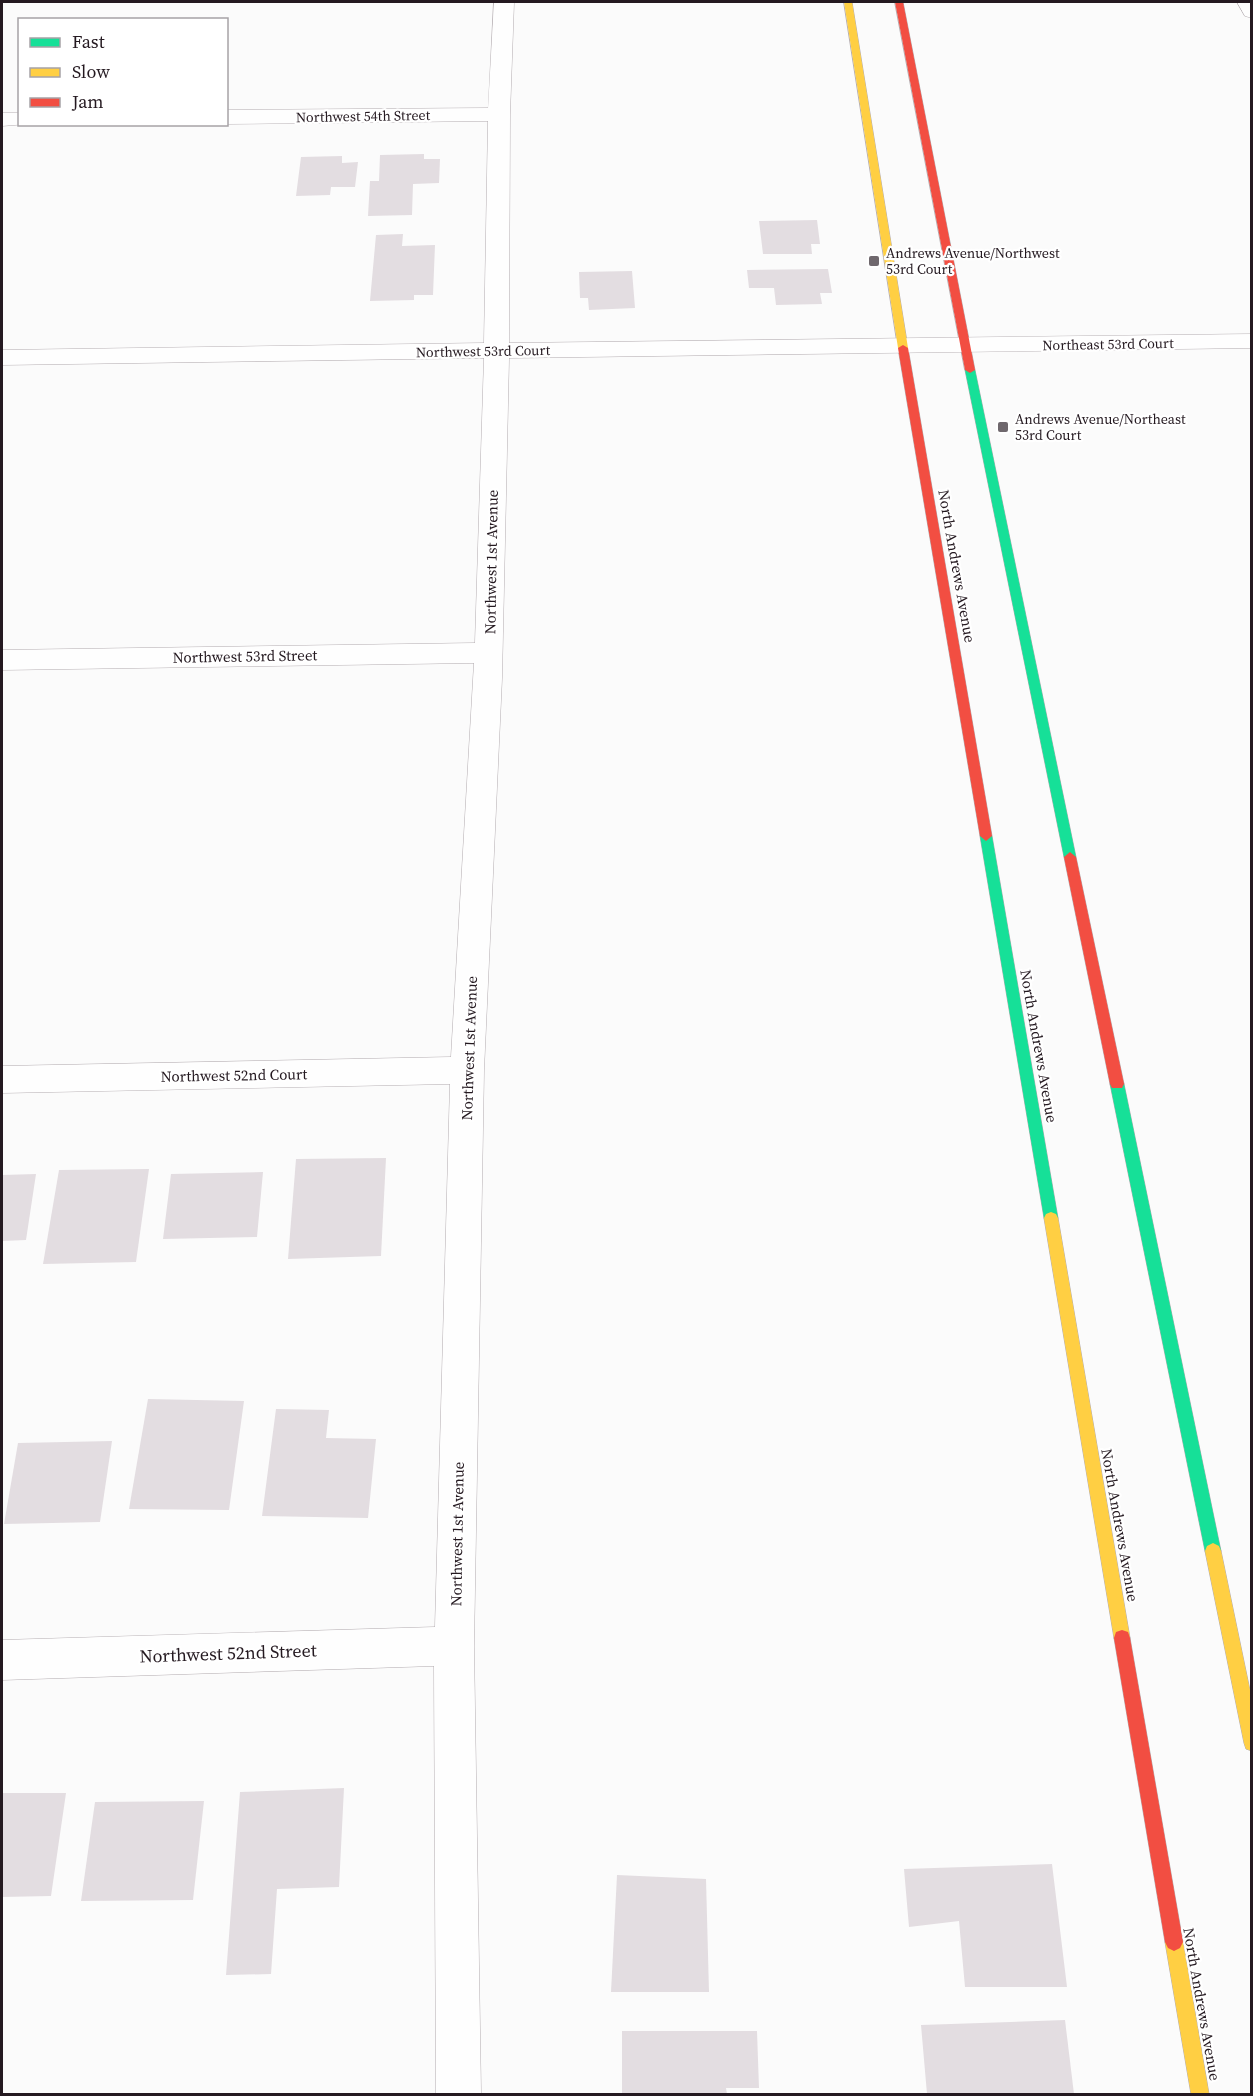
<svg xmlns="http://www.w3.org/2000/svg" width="1253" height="2096" font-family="'Source Serif 4',serif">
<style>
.building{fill:#e3dde1}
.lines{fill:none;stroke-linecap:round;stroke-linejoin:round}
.street-casing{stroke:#b4adb1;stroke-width:1}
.fast-casing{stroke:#b4adb1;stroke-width:1}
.slow-casing{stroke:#b4adb1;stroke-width:1}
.jam-casing{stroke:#b4adb1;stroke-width:1}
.street{fill:#fefefe;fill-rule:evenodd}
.fast{fill:#16e098;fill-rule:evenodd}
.slow{fill:#ffcf43;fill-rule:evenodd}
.jam{fill:#f24e42;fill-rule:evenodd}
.poi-dot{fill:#6f686d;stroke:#fff;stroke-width:2}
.labels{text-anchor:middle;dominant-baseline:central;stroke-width:4.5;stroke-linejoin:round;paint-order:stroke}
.far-street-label{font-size:14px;fill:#241920;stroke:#fff}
.far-poi-label{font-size:14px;fill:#241920;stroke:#fff;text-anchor:start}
.street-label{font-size:15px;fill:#241920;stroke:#fff}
.near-street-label{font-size:18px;fill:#241920;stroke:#fff}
</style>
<rect width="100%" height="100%" fill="#fbfbfb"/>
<g class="building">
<path d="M424 154V159H440L439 183 413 184 412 215 368 216 370 181H379L380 155Z"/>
<path d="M342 156V163L358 162 355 187H331L330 195 296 196 301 157Z"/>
<path d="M817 220 820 244H811L812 254H763L759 221Z"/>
<path d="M403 234 402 246 435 245 433 295H414V300L370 301 376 235Z"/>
<path d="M828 269 832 293H820L822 304 776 305 774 288H749L747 270Z"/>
<path d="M632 271 635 308 589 310 588 298H580L579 272Z"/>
<path d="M386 1158 381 1256 288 1259 296 1159Z"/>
<path d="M149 1169 136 1262 43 1264 59 1170Z"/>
<path d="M263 1172 257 1237 163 1239 171 1174Z"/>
<path d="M36 1174 26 1240 2 1241V1175Z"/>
<path d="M148 1399 244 1401 229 1510 129 1509Z"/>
<path d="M276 1409 329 1410 326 1438 376 1439 368 1518 262 1516Z"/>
<path d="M112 1441 100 1522 4 1524 18 1443Z"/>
<path d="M344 1788 339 1887 277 1889 271 1974 226 1975 240 1792Z"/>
<path d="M2 1793H66L51 1896 2 1897Z"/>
<path d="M204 1801 193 1900 81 1901 95 1802Z"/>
<path d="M1052 1864 1067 1987H965L959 1921 909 1927 904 1869Z"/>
<path d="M617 1875 706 1879 709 1992H611Z"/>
<path d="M1065 2020 1074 2094H927L921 2025Z"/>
<path d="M622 2031H757L759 2088H726L727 2094H622Z"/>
</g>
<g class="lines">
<g class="street-casing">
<g id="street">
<path d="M494 2H514L510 114 509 343 1252 334V348L509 358 502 678 484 1070 474 1646 481 2094H436L434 1666 2 1680V1640L435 1627 450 1084 2 1093V1066L451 1057 474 663 2 670V650L475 643 484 358 2 365V350L484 343 488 121 226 124V110L488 108Z"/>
<path d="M1237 2H1252V18L1245 16Z"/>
<path d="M2 113H20V124H28L2 126Z"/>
</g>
</g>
<g class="fast-casing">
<g id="fast">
<path d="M970 367 975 370 1076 857 1070 862 1064 857 965 370Z"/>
<path d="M986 831 992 836 1058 1218 1056 1222 1051 1224 1046 1222 1044 1218 980 836Z"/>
<path d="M1117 1078 1122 1080 1124 1084 1221 1551 1219 1556 1213 1559 1207 1556 1205 1551 1110 1084 1112 1080Z"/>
</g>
</g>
<g class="slow-casing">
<g id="slow">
<path d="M844 2H852L908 348 903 351 898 348Z"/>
<path d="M1051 1212 1056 1214 1058 1218 1130 1638 1128 1644 1122 1646 1116 1644 1114 1638 1044 1218 1046 1214Z"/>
<path d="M1213 1543 1219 1546 1221 1551 1252 1700V1751L1246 1749 1244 1743 1205 1551 1207 1546Z"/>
<path d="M1174 1933 1180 1936 1183 1942 1209 2094H1191L1165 1942 1168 1936Z"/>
</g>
</g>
<g class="jam-casing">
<g id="jam">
<path d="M895 2H903L975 370 970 373 965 370Z"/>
<path d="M903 345 908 348 992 836 986 841 980 836 898 348Z"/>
<path d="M1070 852 1076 857 1124 1084 1122 1088H1112L1110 1084 1064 857Z"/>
<path d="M1122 1630 1128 1632 1130 1638 1183 1942 1180 1948 1174 1951 1168 1948 1165 1942 1114 1638 1116 1632Z"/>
</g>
</g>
<use href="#street" class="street"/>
<use href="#fast" class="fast"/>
<use href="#slow" class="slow"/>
<use href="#jam" class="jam"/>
</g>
<g class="poi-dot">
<rect x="868" y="255" width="12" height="12" rx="3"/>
<rect x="997" y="421" width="12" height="12" rx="3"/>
</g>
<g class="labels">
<g class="far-street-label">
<text transform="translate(363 116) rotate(-1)">Northwest 54th Street</text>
<text transform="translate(1108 344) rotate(-1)">Northeast 53rd Court</text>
<text transform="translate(483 351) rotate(-1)">Northwest 53rd Court</text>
</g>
<g class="far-poi-label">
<text x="886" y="253">Andrews Avenue/Northwest<tspan x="886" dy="16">53rd Court</tspan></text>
<text x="1015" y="419">Andrews Avenue/Northeast<tspan x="1015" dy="16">53rd Court</tspan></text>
</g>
<g class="street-label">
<text transform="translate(491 562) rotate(-89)">Northwest 1st Avenue</text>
<text transform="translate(957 566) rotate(80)">North Andrews Avenue</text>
<text transform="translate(245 656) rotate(-1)">Northwest 53rd Street</text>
<text transform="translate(1039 1046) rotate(80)">North Andrews Avenue</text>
<text transform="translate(469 1048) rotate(-88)">Northwest 1st Avenue</text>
<text transform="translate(234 1075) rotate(-1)">Northwest 52nd Court</text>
<text transform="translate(1120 1525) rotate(80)">North Andrews Avenue</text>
<text transform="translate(457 1534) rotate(-89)">Northwest 1st Avenue</text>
<text transform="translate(1202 2004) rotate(80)">North Andrews Avenue</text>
</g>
<g class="near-street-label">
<text transform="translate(228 1653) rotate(-2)">Northwest 52nd Street</text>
</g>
</g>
<rect width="1253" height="2096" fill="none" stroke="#241920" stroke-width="6"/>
<rect x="18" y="18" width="210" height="108" fill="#ffffff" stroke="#a7a3a6" stroke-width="1.5"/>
<rect x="30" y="38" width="30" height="9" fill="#16e098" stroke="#a7a3a6" stroke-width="1.5"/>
<text x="72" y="48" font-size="18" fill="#241920">Fast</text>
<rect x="30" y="68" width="30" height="9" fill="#ffcf43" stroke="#a7a3a6" stroke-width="1.5"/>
<text x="72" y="78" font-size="18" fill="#241920">Slow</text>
<rect x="30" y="98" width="30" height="9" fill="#f24e42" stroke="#a7a3a6" stroke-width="1.5"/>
<text x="72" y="108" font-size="18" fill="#241920">Jam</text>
</svg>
